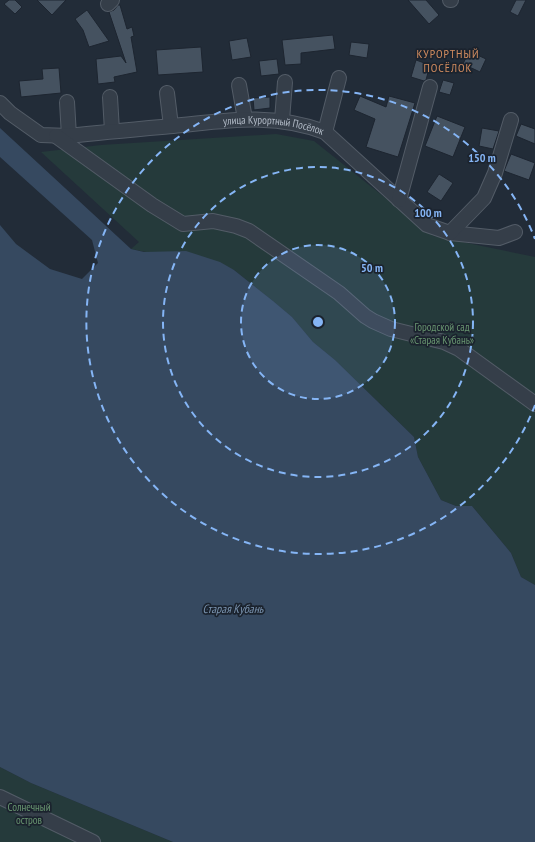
<svg xmlns="http://www.w3.org/2000/svg" width="535" height="842" font-family="'PT Sans Narrow',sans-serif">
<style>
.green{fill:#253a3b}
.water{fill:#364960}
.building{fill:#455260;stroke:#1d2530}
.lines{fill:none;stroke-linecap:round;stroke-linejoin:round}
.minor-casing{stroke:#535c67;stroke-width:16}
.minor{stroke:#353e49;stroke-width:14}
.ring{fill:none;stroke:#85b5f5;stroke-width:2;stroke-dasharray:7 5}
.labels{text-anchor:middle;dominant-baseline:central;stroke-width:3.5;stroke-linejoin:round;paint-order:stroke}
.street-label{font-size:11px;fill:#b0b9c5;stroke:#1b232e}
.park-label{font-size:11px;fill:#689570;stroke:#1b232e}
.neighbourhood-label{font-size:12px;letter-spacing:1px;fill:#d18c5f;stroke:#1b232e}
.water-label{font-size:12px;font-style:italic;fill:#7891ad;stroke:#1b232e}
.centre{fill:#85b5f5;stroke:#1b232e;stroke-width:2}
.ring-label{font-size:12px;text-anchor:middle;font-weight:bold;fill:#85b5f5;stroke:#1b232e;stroke-width:3.5;stroke-linejoin:round;paint-order:stroke}
</style>
<rect width="100%" height="100%" fill="#222c38"/>
<g class="green">
<path d="M276 134 314 141 433 236 535 257V585L521 577 511 553 472 506H456L441 500 418 457 414 437 335 360 313 342 292 317 273 301 234 270 131 249 139 242 41 152 101 145Z"/>
<path d="M0 767 31 783 173 842H0Z"/>
</g>
<path class="water" d="M0 128 131 249 144 252 186 251 220 262 234 270 273 301 292 317 313 342 335 360 414 437 418 457 441 500 456 506H472L511 553 521 577 535 585V842H173L31 783 0 767V225L16 244 50 269 82 279 98 263 92 240 0 157Z"/>
<g class="building">
<path d="M9 0H15L22 7 15 14 4 4Z"/>
<path d="M37 0H66L52 15Z"/>
<path d="M408 0H426L439 15 429 24Z"/>
<path d="M516 0H526L518 16 510 12Z"/>
<path d="M118 5H120L127 29 132 27 134 36 131 37 137 72 114 77 115 82 98 84 96 59 121 56 126 63 109 12 114 10Z"/>
<path d="M87 10 109 41 89 47 83 30 75 19Z"/>
<path d="M333 35 335 49 301 53V64L285 65 282 40Z"/>
<path d="M247 38 251 57 232 60 229 41Z"/>
<path d="M351 42 369 44 367 58 349 55Z"/>
<path d="M201 47 203 72 158 75 156 50Z"/>
<path d="M469 51 486 59 480 72 463 64Z"/>
<path d="M277 59 279 74 261 76 259 61Z"/>
<path d="M416 60 430 65 426 80 424 81 411 77Z"/>
<path d="M59 68 61 93 21 97 19 81 43 79 42 69Z"/>
<path d="M443 80 454 83 450 95 439 92Z"/>
<path d="M360 96 386 107 389 96 415 103 398 157 366 147 375 119 354 110Z"/>
<path d="M270 97V108L254 110 253 98Z"/>
<path d="M437 116 465 127 453 157 425 146Z"/>
<path d="M521 124 535 129V144L516 136Z"/>
<path d="M482 128 499 131 493 149 479 146Z"/>
<path d="M511 154 535 163 529 180 504 171Z"/>
<path d="M439 174 453 183 441 201 427 192Z"/>
</g>
<g class="lines">
<g class="minor-casing">
<g id="minor">
<path d="M450 0H451"/>
<path d="M108 4 112 0"/>
<path d="M239 85 245 119"/>
<path d="M167 93 171 126"/>
<path d="M110 97 112 131"/>
<path d="M67 102 69 136"/>
<path id="s1" d="M0 103 10 113 41 135 69 136C104 132 139 129 173 126 226 121 273 112 325 132L427 225 450 233 499 238 515 232"/>
<path d="M282 120 285 82"/>
<path d="M325 132 339 78"/>
<path d="M56 136 152 205 183 224 213 221 236 226 249 231 339 293 365 316 373 321 391 329 444 342 459 349 535 404"/>
<path d="M399 200 430 87"/>
<path d="M450 233 484 198 495 173 511 120"/>
<path d="M0 797 93 842"/>
</g>
</g>
<use href="#minor" class="minor"/>
</g>
<circle cx="318" cy="322" r="77" fill="#85b5f5" fill-opacity=".12"/>
<g class="ring">
<circle cx="318" cy="322" r="77"/>
<circle cx="318" cy="322" r="155"/>
<path d="M535 405A232 232 0 1 1 535 239"/>
</g>
<g class="labels">
<g class="street-label">
<text stroke="none"><textPath href="#s1" startOffset="286">улица Курортный Посёлок</textPath></text>
</g>
<g class="park-label">
<text x="442" y="327">Городской сад<tspan x="442" dy="13">«Старая Кубань»</tspan></text>
<text x="29" y="807">Солнечный<tspan x="29" dy="13">остров</tspan></text>
</g>
<g class="neighbourhood-label">
<text x="448" y="53">КУРОРТНЫЙ<tspan x="448" dy="14">ПОСЁЛОК</tspan></text>
</g>
<g class="water-label">
<text x="233" y="608">Старая Кубань</text>
</g>
</g>
<circle cx="318" cy="322" r="6" class="centre"/>
<g class="ring-label">
<text x="482" y="162">150 m</text>
<text x="428" y="217">100 m</text>
<text x="372" y="272">50 m</text>
</g>
</svg>
